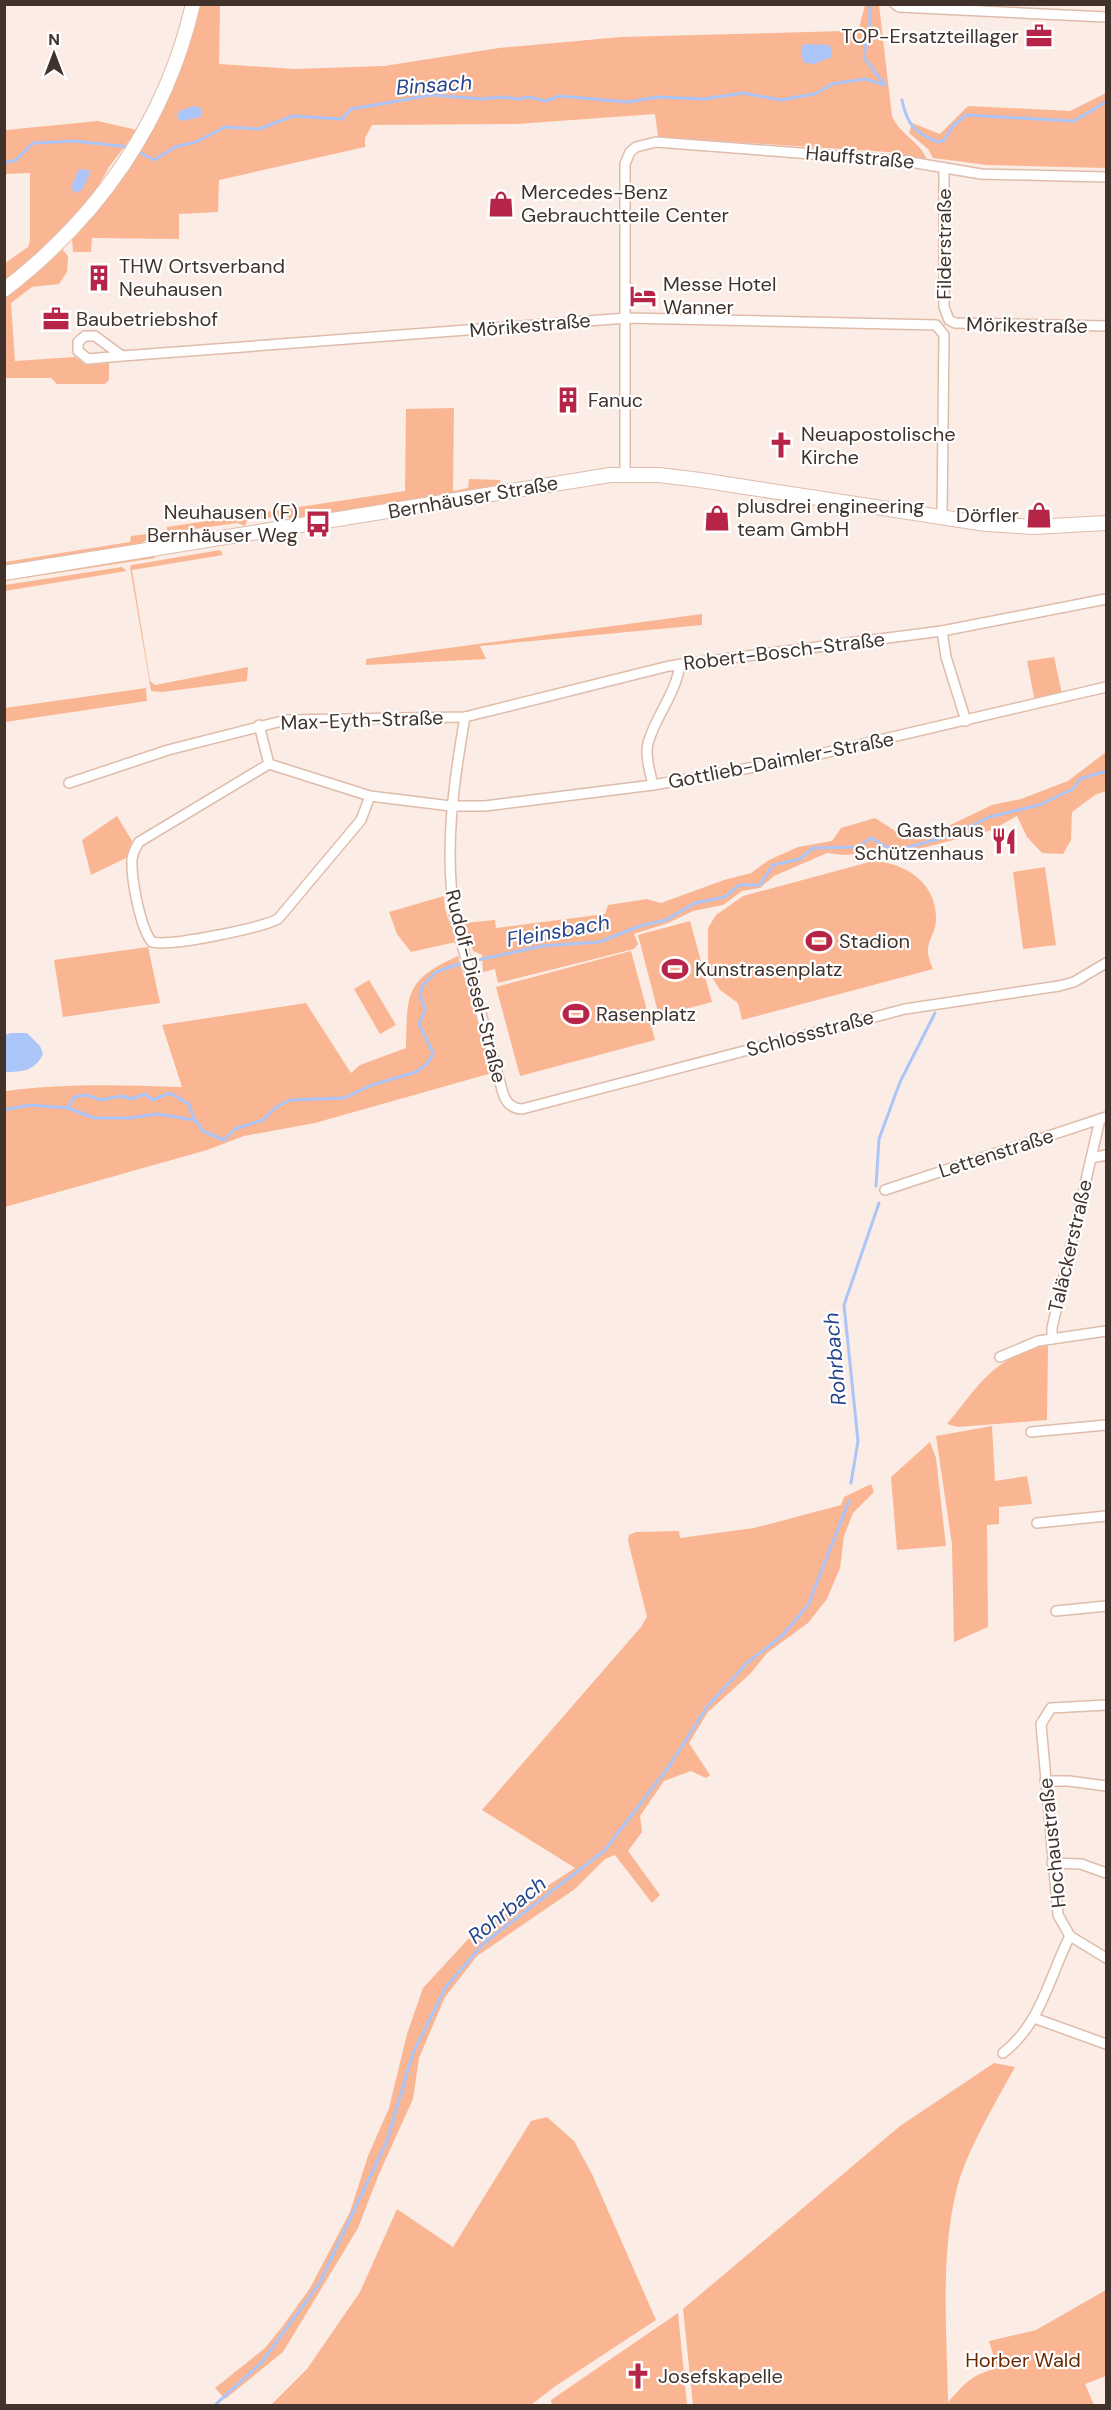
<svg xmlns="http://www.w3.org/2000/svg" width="1111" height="2410" font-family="'DM Sans',sans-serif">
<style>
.green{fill:#fab693}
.water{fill:#acc5f8}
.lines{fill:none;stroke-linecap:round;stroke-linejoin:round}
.stream{stroke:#acc5f8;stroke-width:3}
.street-casing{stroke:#dfbcaa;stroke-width:12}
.secondary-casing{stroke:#dfbcaa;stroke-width:16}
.street{stroke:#fff;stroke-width:9}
.secondary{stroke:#fff;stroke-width:14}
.labels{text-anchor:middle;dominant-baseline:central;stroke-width:4.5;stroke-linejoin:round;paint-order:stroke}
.poi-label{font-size:20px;fill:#41332c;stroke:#fff;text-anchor:start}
.street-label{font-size:20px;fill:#41332c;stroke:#fff}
.park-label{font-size:20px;fill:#672a00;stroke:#fff}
.water-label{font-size:21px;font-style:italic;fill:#27468e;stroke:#fff}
</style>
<rect width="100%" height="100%" fill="#fbece5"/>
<g class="green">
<path d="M200 5H220L219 64 294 69 384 66 499 48 621 37 845 31 857 36 865 5H879L892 116C899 134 921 142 927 160L903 157 902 153 658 137 655 114 517 124 372 125 365 138V147L219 180 218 212 179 214V239L92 238 91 252H73L72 237C97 203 127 170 150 133 174 94 187 49 200 5Z"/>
<path d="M1106 93V168L987 165 933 158 928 149 909 133 912 123 940 134 968 106 1070 111Z"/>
<path d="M98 121 137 130 109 167 94 194 53 240 5 280 4 264 28 247 30 240V173L5 174 6 130Z"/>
<path d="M61 248 68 256 67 272 59 284 32 287 11 303 15 361 75 357 86 365 109 363V380L105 384H57L51 378H5V293Z"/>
<path d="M454 408 453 491 468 488 469 479 500 480 501 488 310 519 309 516 290 519 286 515 247 521 245 526 237 523 174 532 167 537V527L405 491 406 409Z"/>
<path d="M147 534V540L139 545 5 565V562L130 542 131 536Z"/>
<path d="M220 550 223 555 132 570 150 681 155 685 248 667 247 681 162 692 151 691 130 567 132 565Z"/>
<path d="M154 552 155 558 5 581V576Z"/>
<path d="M122 567 127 571 5 591V585Z"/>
<path d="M702 614V625L480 646 486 659 366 665V659Z"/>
<path d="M1054 657 1062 694 1035 702 1027 661Z"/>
<path d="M146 688 147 701 5 722V708Z"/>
<path d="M1106 752V791L1095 795 1072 812 1071 840 1063 854 1042 853 1027 837 1017 816 992 830 899 854 879 852 845 855 827 853 774 876 760 888 742 891 723 905 693 911 668 923 634 934 638 944 634 949 498 983 495 969 483 972 482 955 473 951 465 923 495 920 496 928 605 914 608 905 647 899 661 903 724 880 751 873 769 860 798 847 832 841 841 828 875 818 903 836 946 827 992 805 1021 799 1068 781Z"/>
<path d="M117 816 132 841 126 858 91 875 82 840Z"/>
<path d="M873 861C906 863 937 883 936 920 936 931 927 942 928 951 928 957 931 964 933 969L742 1020 738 1003 720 990 708 971V928L716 915 743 896Z"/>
<path d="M1045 867 1056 945 1023 949 1013 872Z"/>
<path d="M444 896 445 909 456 942 411 952 397 934 389 912Z"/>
<path d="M690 921 712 1002 659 1016 638 935Z"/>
<path d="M148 947 160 1003 63 1017 54 960Z"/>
<path d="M631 951 655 1040 520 1076 496 987Z"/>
<path d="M458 956 492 1073 315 1123 244 1136 207 1150 5 1207 6 1091C65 1083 123 1085 182 1087L162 1025 306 1003 351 1073 360 1065 406 1048C407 993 405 980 458 956Z"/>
<path d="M369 980 396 1025 380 1034 354 989Z"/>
<path d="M1048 1345 1047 1420 958 1427 947 1424C980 1384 993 1357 1048 1345Z"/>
<path d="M992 1426 995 1481 1027 1476 1032 1504 999 1507V1524L987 1525 988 1627 954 1642 952 1545 936 1436Z"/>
<path d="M930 1442 936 1458 946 1546 897 1550 891 1477Z"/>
<path d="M871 1484 874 1492 853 1513 844 1536 840 1568 827 1599 808 1623 767 1653 750 1674 708 1712 689 1743 710 1775 706 1778 691 1771 664 1781 640 1816 642 1832 628 1851 660 1895 652 1903 615 1855 605 1859 575 1889 477 1956 445 1997 419 2058 413 2099 379 2174 358 2228 283 2352 225 2399 215 2388 265 2348 282 2327 310 2288 350 2212 368 2156 389 2108 407 2034 423 1988 471 1936 575 1868 482 1810 641 1627 647 1617 628 1541 629 1535 636 1532 679 1531 680 1538 754 1528 841 1505 844 1497Z"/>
<path d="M994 2063 1015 2067C996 2102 965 2153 956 2192 940 2260 947 2333 948 2402 966 2383 969 2376 997 2368L989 2341 1036 2330 1106 2290V2376L1085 2384 1094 2405H693L683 2309 900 2126Z"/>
<path d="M547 2117 574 2141 592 2174 656 2320 554 2387 531 2405H271L307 2369 360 2292 397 2209 453 2247 531 2121Z"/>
<path d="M678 2313 687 2405H552L551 2400Z"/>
</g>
<g class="water">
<path d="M805 44 830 45 832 57 814 64 805 63 801 56V48Z"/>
<path d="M194 106 201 108 202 117 180 121 177 117 179 111Z"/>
<path d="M79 169 89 170V175L82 190 74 193 71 187Z"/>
<path d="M10 1033H27L40 1046 43 1054C35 1071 22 1072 5 1072V1035Z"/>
</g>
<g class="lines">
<g class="stream">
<path d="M870 4V34L866 41 864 57 884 84"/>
<path d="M902 100C907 125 915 133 938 142L944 140 953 126 966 115 1074 121 1106 102"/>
<path d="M137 151 154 160 175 147 196 142 225 127 259 129 293 116 342 119 351 109 432 95 482 99 500 97 518 99 528 97 546 101 559 96 628 102 658 97 704 99 743 93 780 100 815 94 832 84 865 79 885 85"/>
<path d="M4 163 16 160 33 143 75 141 129 147"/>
<path d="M68 1108 74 1097 87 1095 100 1100 122 1096 131 1099 145 1094 152 1100 170 1093 189 1104 194 1120"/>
<path d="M4 1110 30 1105 68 1108 94 1118H129L157 1114 195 1120 203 1131 224 1140 235 1129 263 1120 276 1107 290 1100 344 1098 372 1085 416 1072 428 1063 433 1053 419 1024 425 1010 420 994 423 985 436 972 459 964 542 946 599 942 640 926 666 920 695 903 725 897 739 885H760L773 865 800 859 813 848 857 847 871 838 894 851 953 835 989 817 1039 805 1073 789 1080 779 1106 771"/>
<path d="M876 1186 879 1139 900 1082 935 1013"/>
<path d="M851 1483 858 1441 844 1305 879 1203"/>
<path d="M214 2406 261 2363 319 2284 387 2141 413 2053 446 1987 483 1944 605 1850 670 1765 707 1707 747 1663 782 1636 808 1605 849 1501"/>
</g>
<g class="street-casing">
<g id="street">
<path d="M895 4 899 7 1106 17"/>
<path d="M944 168V307L949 320 955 323 1106 326"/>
<path d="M122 356 95 336H85L78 342V351L88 359 122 356 627 318 936 325 944 335 942 517"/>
<path d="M625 474V164L630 152 636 147 656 142 904 161 981 174 1106 177"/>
<path d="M942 631 946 657 966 721"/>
<path d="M465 717C453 786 444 850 455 919L501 1086C504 1099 508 1108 522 1109L905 1009 1059 986 1074 982 1106 963"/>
<path d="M259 725 269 764"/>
<path d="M269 764 370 796 451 806H485L653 785 794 760 1106 687"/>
<path d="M269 764 139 842C136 847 133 853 132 859 131 878 140 928 152 942 169 947 261 928 278 919L361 820 370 796"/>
<path d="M69 783 168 750 286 720 465 717 669 666 942 631 1106 599"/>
<path d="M653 785C650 772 645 756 648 743 656 715 676 694 680 664"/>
<path d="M1091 1158 1106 1155"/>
<path d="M885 1190 1106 1117"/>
<path d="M1052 1339V1328L1100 1119"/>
<path d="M1000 1357 1038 1341 1106 1331"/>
<path d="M1031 1432 1106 1425"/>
<path d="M1037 1523 1106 1516"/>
<path d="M1056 1611 1106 1606"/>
<path d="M1106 1705 1051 1708 1041 1724 1058 1915 1070 1936 1106 1958"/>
<path d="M1045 1781H1069L1106 1786"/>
<path d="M1052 1863 1081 1864 1106 1873"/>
<path d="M1034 2018 1106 2044"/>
<path d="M1003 2053C1041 2024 1049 1977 1070 1936"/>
</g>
</g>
<g class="secondary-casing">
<g id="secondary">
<path d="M4 290C99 217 166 121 193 4"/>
<path d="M4 573 610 475H659L700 480 986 524 1034 527 1106 523"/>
</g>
</g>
<use href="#street" class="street"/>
<use href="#secondary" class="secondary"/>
</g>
<defs>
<g id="office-bare" transform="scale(2.07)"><path d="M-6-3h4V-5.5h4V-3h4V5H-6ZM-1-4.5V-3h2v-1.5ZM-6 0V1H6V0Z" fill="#b62448" stroke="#fff" stroke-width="2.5" paint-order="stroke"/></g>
<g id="shop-bare" transform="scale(2.07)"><path d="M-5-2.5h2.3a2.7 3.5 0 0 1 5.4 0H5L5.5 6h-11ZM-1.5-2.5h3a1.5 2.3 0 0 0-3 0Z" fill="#b62448" stroke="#fff" stroke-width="2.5" paint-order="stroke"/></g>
<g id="building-bare" transform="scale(2.07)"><path d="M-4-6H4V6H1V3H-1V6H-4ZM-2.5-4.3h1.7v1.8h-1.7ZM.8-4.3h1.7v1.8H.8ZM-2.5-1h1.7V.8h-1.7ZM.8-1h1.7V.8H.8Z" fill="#b62448" stroke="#fff" stroke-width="2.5" paint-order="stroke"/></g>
<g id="hotel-bare" transform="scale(2.07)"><path d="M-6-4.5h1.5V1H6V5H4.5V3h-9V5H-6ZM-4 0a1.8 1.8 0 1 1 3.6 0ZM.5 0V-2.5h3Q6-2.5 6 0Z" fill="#b62448" stroke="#fff" stroke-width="2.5" paint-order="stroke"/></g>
<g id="church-bare" transform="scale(2.07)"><path d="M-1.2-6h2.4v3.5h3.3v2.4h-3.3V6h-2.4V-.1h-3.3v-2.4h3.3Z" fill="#b62448" stroke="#fff" stroke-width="2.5" paint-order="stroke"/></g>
<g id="bus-bare" transform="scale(2.07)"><path d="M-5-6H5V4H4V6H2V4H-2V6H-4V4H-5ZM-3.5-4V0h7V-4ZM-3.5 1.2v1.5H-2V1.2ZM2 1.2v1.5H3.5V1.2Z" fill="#b62448" stroke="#fff" stroke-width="2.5" paint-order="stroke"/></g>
<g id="restaurant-bare" transform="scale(2.07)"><path d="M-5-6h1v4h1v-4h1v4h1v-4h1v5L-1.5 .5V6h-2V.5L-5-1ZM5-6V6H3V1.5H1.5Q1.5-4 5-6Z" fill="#b62448" stroke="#fff" stroke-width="2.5" paint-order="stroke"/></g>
<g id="stadium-bare" transform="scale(2.07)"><path d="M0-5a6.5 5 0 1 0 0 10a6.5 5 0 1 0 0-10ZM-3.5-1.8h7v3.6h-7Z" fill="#b62448" stroke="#fff" stroke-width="2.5" paint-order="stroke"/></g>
</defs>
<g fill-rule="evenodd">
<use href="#office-bare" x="1039" y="36"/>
<use href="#shop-bare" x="501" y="204"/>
<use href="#building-bare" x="99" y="278"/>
<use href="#hotel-bare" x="643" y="296"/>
<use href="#office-bare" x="56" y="319"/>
<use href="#building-bare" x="568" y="400"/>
<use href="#church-bare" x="781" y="445"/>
<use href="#shop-bare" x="1039" y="515"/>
<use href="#shop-bare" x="717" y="518"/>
<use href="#bus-bare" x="318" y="524"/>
<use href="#restaurant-bare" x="1004" y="841"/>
<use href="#stadium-bare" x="819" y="941"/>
<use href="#stadium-bare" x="675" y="969"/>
<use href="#stadium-bare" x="576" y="1014"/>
<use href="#church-bare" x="638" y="2376"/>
</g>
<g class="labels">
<g class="poi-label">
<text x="1019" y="36" text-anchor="end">TOP-Ersatzteillager</text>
<text x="521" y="192">Mercedes-Benz<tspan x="521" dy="23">Gebrauchtteile Center</tspan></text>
<text x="119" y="266">THW Ortsverband<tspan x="119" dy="23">Neuhausen</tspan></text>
<text x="663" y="284">Messe Hotel<tspan x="663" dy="23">Wanner</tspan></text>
<text x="76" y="319">Baubetriebshof</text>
<text x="588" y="400">Fanuc</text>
<text x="801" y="434">Neuapostolische<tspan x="801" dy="23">Kirche</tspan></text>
<text x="737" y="506">plusdrei engineering<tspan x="737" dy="23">team GmbH</tspan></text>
<text x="298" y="512" text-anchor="end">Neuhausen (F)<tspan x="298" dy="23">Bernhäuser Weg</tspan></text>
<text x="1019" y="515" text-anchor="end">Dörfler</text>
<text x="984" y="830" text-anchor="end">Gasthaus<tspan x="984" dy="23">Schützenhaus</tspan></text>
<text x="839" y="941">Stadion</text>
<text x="695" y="969">Kunstrasenplatz</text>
<text x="596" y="1014">Rasenplatz</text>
<text x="658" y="2376">Josefskapelle</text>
</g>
<g class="street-label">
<text transform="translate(860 157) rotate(5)">Hauffstraße</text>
<text transform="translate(944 244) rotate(-90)">Filderstraße</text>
<text transform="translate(530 325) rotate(-5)">Mörikestraße</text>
<text transform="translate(1027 325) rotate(1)">Mörikestraße</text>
<text transform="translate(473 497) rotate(-10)">Bernhäuser Straße</text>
<text transform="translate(784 651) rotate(-7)">Robert-Bosch-Straße</text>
<text transform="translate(362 720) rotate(-2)">Max-Eyth-Straße</text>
<text transform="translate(781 760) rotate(-11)">Gottlieb-Daimler-Straße</text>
<text transform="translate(476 986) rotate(76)">Rudolf-Diesel-Straße</text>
<text transform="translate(810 1033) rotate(-15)">Schlossstraße</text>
<text transform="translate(996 1153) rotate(-18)">Lettenstraße</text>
<text transform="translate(1070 1246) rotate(-77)">Taläckerstraße</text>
<text transform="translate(1052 1843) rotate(-96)">Hochaustraße</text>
</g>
<g class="park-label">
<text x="1023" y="2360">Horber Wald</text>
</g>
<g class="water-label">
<text transform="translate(434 85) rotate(-4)">Binsach</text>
<text transform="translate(558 931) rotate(-10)">Fleinsbach</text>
<text transform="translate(835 1359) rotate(-95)">Rohrbach</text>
<text transform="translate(507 1910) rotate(-39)">Rohrbach</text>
</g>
</g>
<rect width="1111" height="2410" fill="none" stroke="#41332c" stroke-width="12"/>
<g transform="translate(54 54)" stroke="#ffffff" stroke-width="4.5" paint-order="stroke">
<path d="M0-4.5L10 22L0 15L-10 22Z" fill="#41332c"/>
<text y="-9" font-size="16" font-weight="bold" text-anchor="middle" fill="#41332c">N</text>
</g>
</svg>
